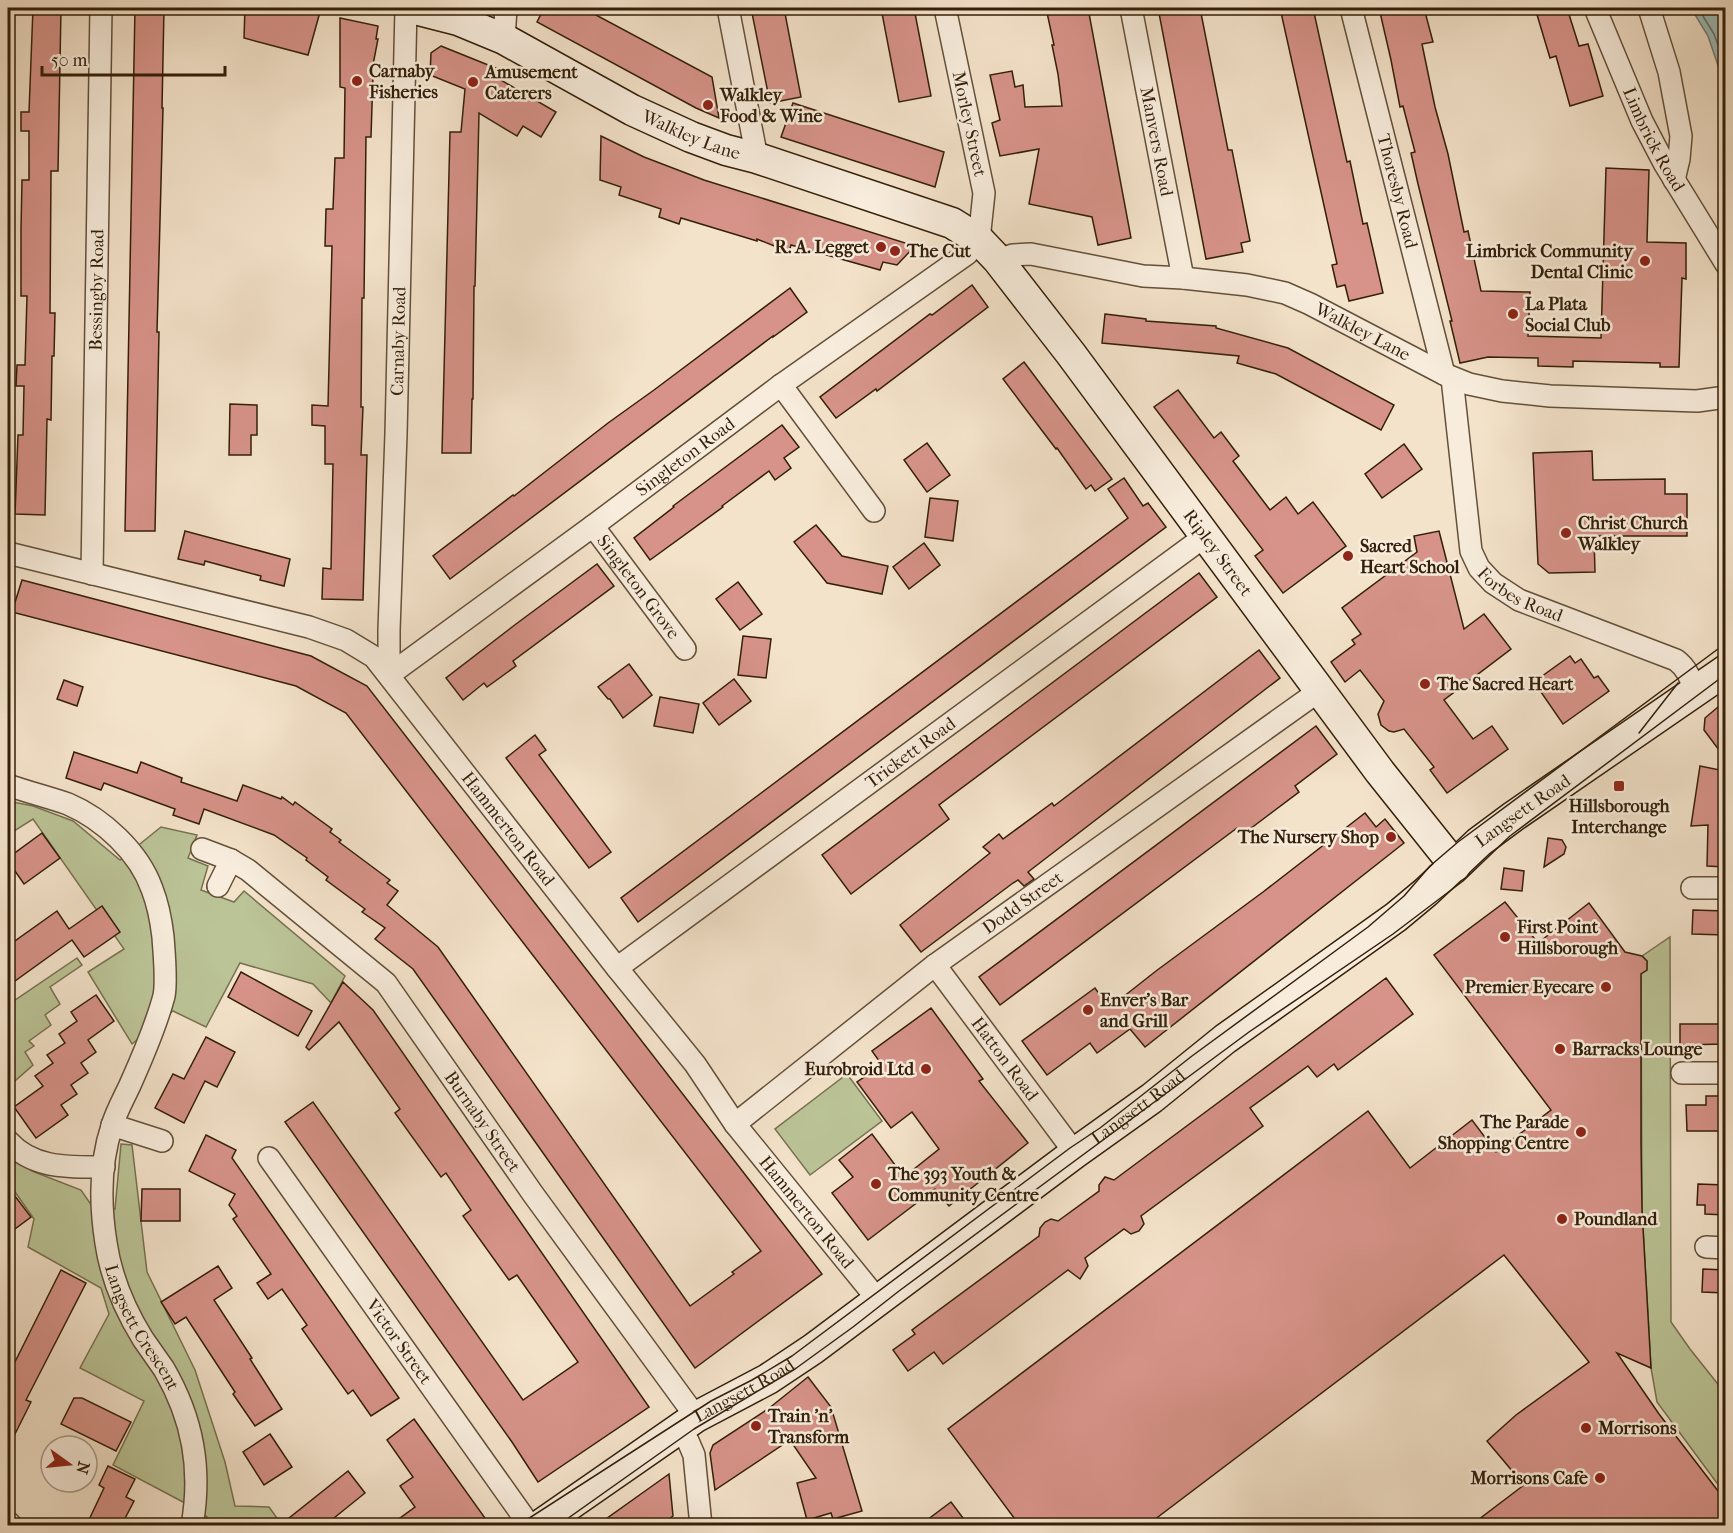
<svg xmlns="http://www.w3.org/2000/svg" width="1733" height="1533" font-family="'IM FELL French Canon',serif">
<style>
.green{fill:#bbc497;stroke:#777250;stroke-width:1.5}
.water{fill:#9cbebb;stroke:#727e74;stroke-width:1.5}
.lines{fill:none;stroke-linecap:round;stroke-linejoin:round}
.shore{stroke:#686e62;stroke-width:1.5}
.building{fill:#d79389;stroke:#331f09;stroke-width:1.5}
.street-casing{stroke:#63503a;stroke-width:24}
.secondary-casing{stroke:#331f09;stroke-width:33}
.street{stroke:#f8eddd;stroke-width:21}
.secondary{stroke:#f8eddd;stroke-width:30}
.tram{stroke:#331f09;stroke-width:1.5}
.poi-dot{fill:#8f2418;stroke:#f8eddd;stroke-width:2}
.labels{text-anchor:middle;dominant-baseline:central;stroke-width:5;stroke-linejoin:round;paint-order:stroke}
.poi-label{font-size:18px;font-weight:bold;fill:#331f09;stroke:#f8eddd;text-anchor:start}
.street-label{font-size:18px;fill:#331f09;stroke:#f8eddd}
</style>
<rect width="100%" height="100%" fill="#f4e3cb"/>
<filter id="stains"><feTurbulence type="fractalNoise" baseFrequency=".00333" numOctaves="4"/><feColorMatrix values="0 0 0 0 .2 0 0 0 0 .09 0 0 0 0 .02 0 0 0 .5 -.17"/></filter>
<radialGradient id="worn" r=".72"><stop offset=".6" stop-color="#630" stop-opacity="0"/><stop offset="1" stop-color="#630" stop-opacity=".3"/></radialGradient>
<g class="green">
<path d="M8 801 33 806 73 821 120 860 161 827 197 835 188 858 208 866 201 890 234 902 244 891 345 976 331 1003 313 984 240 963 206 1027 173 1011 132 1044 88 972 124 949 33 819 8 835Z"/>
<path d="M1670 937 1671 1322 1690 1349 1725 1393V1494L1657 1402 1651 1368 1642 1210 1641 974 1647 969V961L1642 956Z"/>
<path d="M77 958 82 965 50 987 60 1004 45 1015 51 1025 29 1041 34 1046 25 1052 33 1065 8 1087V1005Z"/>
<path d="M847 1074 882 1121 810 1175 775 1129Z"/>
<path d="M121 1144 132 1145 147 1272 195 1370 225 1462 235 1506 269 1507 282 1525H207V1517L183 1502 113 1465 144 1401 80 1368 109 1314 101 1288 28 1247 34 1219 8 1182V1154L32 1171 81 1190 92 1206 115 1209Z"/>
</g>
<path class="water" d="M1691 8H1725V86L1708 36Z"/>
<g class="lines">
<path class="shore" d="M1698 8 1714 34 1726 67"/>
</g>
<g class="building">
<path d="M33 8H61L58 171H51L50 313H55L54 356H52L51 420 47 419 45 515 15 514 18 435H23L24 386H16L17 365H25L27 296H21V229L22 180H29V131H21V112H29Z"/>
<path d="M135 8H164L162 108H163L157 332H159L155 531H125Z"/>
<path d="M245 8H302L320 12 308 55 244 38Z"/>
<path d="M544 8H583L712 77 719 118 696 108 537 22Z"/>
<path d="M751 8H784L801 97 770 103Z"/>
<path d="M881 8H914L931 96 899 102Z"/>
<path d="M1046 8H1088L1131 238 1098 245 1092 217 1029 204 1039 149 1000 156 992 123 1000 120 990 75 1012 71 1015 87 1023 85 1025 107 1062 106 1058 74 1052 45H1054Z"/>
<path d="M1158 8H1200L1228 150H1232L1250 241 1241 243 1243 252 1206 259Z"/>
<path d="M1280 8H1313L1347 162 1350 161 1363 224 1367 223 1383 293 1349 301 1345 285 1337 287 1332 265 1337 264Z"/>
<path d="M1379 8H1424L1433 42 1422 44 1435 107 1448 154 1464 232 1468 231 1481 291 1530 292 1528 336 1601 338 1606 168 1649 170 1647 242 1686 243V279L1682 278 1679 367H1660V363L1573 361V367L1538 366V358L1488 357 1460 363 1450 321H1452L1418 184 1411 153 1415 152 1403 106 1400 107 1391 60Z"/>
<path d="M1535 8H1567L1579 46 1588 44 1603 96 1570 106 1556 56 1550 58Z"/>
<path d="M340 18 378 26 376 39H378L371 75H373L371 137H366L364 298H362L361 407H363L361 455H367L363 600 322 599 323 568 331 569 333 464H325V426L312 425V405L328 406 332 246H325L326 209H333L335 158H344L345 88 340 87Z"/>
<path d="M441 46 503 71 499 79 556 112 541 137 523 126 517 136 479 113 475 286H474L473 399H472L471 453H442L450 132H461L465 89 430 75 431 53Z"/>
<path d="M793 103 944 152 935 187 781 137Z"/>
<path d="M601 136 644 157 704 180 915 246 897 265 883 262 880 270 791 245 789 252 757 239V241L681 218 679 224 659 217 661 209 619 195 621 187 600 180Z"/>
<path d="M972 285 988 307 877 391 876 389 836 418 820 397 930 314 932 315Z"/>
<path d="M790 288 807 312 773 337V336L450 579 433 556 513 495 514 496 608 423 654 390Z"/>
<path d="M1105 314 1146 319V321L1216 326V328L1288 348 1394 405 1381 430 1276 374 1237 363 1239 356 1102 343Z"/>
<path d="M1024 362 1112 479 1095 491 1091 485 1086 489 1057 448 1056 449 1003 379Z"/>
<path d="M1178 390 1214 438 1221 432 1239 456 1233 461 1270 510 1286 497 1298 514 1313 502 1346 546 1283 593 1255 556 1263 550 1154 407Z"/>
<path d="M230 404 257 405V435H251V455H229Z"/>
<path d="M782 425 799 447 784 458 791 468 775 480 769 471 722 506 723 507 650 560 634 538 674 507 673 506Z"/>
<path d="M927 443 950 475 927 492 904 460Z"/>
<path d="M1404 444 1422 469 1382 498 1365 474Z"/>
<path d="M1592 451 1593 480 1665 479V494H1687V536H1594L1595 572 1549 573 1538 564 1533 453Z"/>
<path d="M1124 478 1143 506 1148 503 1166 527 638 922 621 898 1128 518 1108 489Z"/>
<path d="M930 498 958 501 953 541 925 537Z"/>
<path d="M816 525 842 556 888 566 882 594 827 583 794 542Z"/>
<path d="M185 531 290 559 284 586 260 580 261 576 205 561 204 565 178 559Z"/>
<path d="M1439 531 1464 629 1484 614 1511 649 1444 700 1473 739 1492 726 1508 749 1447 793 1430 770 1434 767 1404 729 1394 732 1389 731 1381 725 1378 714 1384 701 1360 670 1345 682 1331 662 1355 644 1352 640 1361 634 1342 608 1417 552 1414 536Z"/>
<path d="M924 543 940 565 909 589 893 567Z"/>
<path d="M597 564 614 586 513 661 516 666 487 687 484 683 463 700 446 678 516 624Z"/>
<path d="M1199 573 1217 597 939 805 949 819 851 894 822 855Z"/>
<path d="M22 580 311 656 367 686 822 1274 695 1368 413 969 375 939 385 928 362 912 365 909 326 880 328 877 306 860 307 858 274 835 204 809 199 824 173 815 175 809 104 783 101 790 66 778 74 752 137 773 141 762 182 778 181 782 237 801 243 785 281 799 282 797 293 805 295 802 332 829 330 832 341 840 339 842 390 880 387 883 398 891 387 905 438 947 690 1306 734 1274 732 1272 761 1251 346 713 296 686 12 612Z"/>
<path d="M738 582 762 614 740 630 716 599Z"/>
<path d="M743 636 771 639 766 678 738 675Z"/>
<path d="M1259 650 1280 678 1028 872 1034 879 1024 886 1018 880 1013 883 921 952 900 925 990 853 983 847 999 834 1003 839 1052 803 1054 806Z"/>
<path d="M1570 656 1575 663 1581 659 1594 678 1598 676 1609 691 1563 724 1534 682Z"/>
<path d="M629 664 652 695 623 718 610 699H608L598 687Z"/>
<path d="M734 679 751 701 719 725 703 703Z"/>
<path d="M64 680 83 687 77 706 57 699Z"/>
<path d="M660 697 699 704 693 733 654 726Z"/>
<path d="M1725 701V758L1704 730 1705 718Z"/>
<path d="M1316 726 1337 754 1295 786 1299 792 1242 835 1237 828 1000 1005 979 977Z"/>
<path d="M535 735 546 750 539 755 611 852 589 868 506 758Z"/>
<path d="M1700 766 1725 771V867L1707 866 1708 825 1691 826Z"/>
<path d="M1365 813 1376 827 1385 819 1404 843 1145 1047 1130 1029 1097 1053 1090 1043 1047 1075 1022 1041 1095 988 1109 1008 1156 971 1263 892Z"/>
<path d="M42 833 60 858 24 884 8 861V858Z"/>
<path d="M1548 838 1562 840 1566 847 1564 854 1544 867Z"/>
<path d="M1504 868 1524 871 1522 891 1501 889Z"/>
<path d="M1505 902 1538 943 1589 903 1625 952 1642 956 1647 961V970L1641 974V1143L1642 1210 1651 1368 1617 1353 1659 1414 1725 1500V1526H1470L1524 1485 1487 1441 1516 1415 1589 1362 1504 1255 1146 1526H1020L948 1429 1368 1111 1410 1168 1472 1120 1496 1152 1551 1110 1434 955Z"/>
<path d="M102 906 120 932 84 957 72 940 8 986V946L57 911 69 929Z"/>
<path d="M1693 910 1725 911V935L1692 934Z"/>
<path d="M241 972 312 1011 298 1036 228 997Z"/>
<path d="M1386 978 1413 1014 1338 1070 1334 1064 1317 1077 1308 1066 1250 1108 1263 1126 1141 1216 1144 1224 1139 1231 1131 1234 1124 1229 1085 1258 1088 1266 1080 1279 1068 1270 943 1364 934 1352 908 1371 893 1350 915 1334 912 1330 1039 1236 1040 1228 1045 1222 1051 1219 1058 1221 1099 1191V1185L1105 1177 1114 1180Z"/>
<path d="M343 982 373 1010 649 1407 538 1482 512 1442 285 1122 313 1102 523 1400 578 1362 517 1275 509 1280 463 1216 471 1210 446 1173 441 1177 395 1113 400 1109 339 1022 309 1050 306 1047Z"/>
<path d="M96 995 114 1021 88 1040 96 1052 81 1063 88 1073 71 1085 77 1094 61 1105 68 1115 36 1138 14 1107 43 1086 35 1076 53 1063 47 1055 65 1043 59 1034 77 1021 71 1012Z"/>
<path d="M931 1008 983 1079 979 1081 1028 1143 949 1206 935 1189 868 1240 832 1193 853 1177 839 1160 872 1134 904 1177 939 1149 912 1112 891 1128 857 1082 882 1065 872 1051Z"/>
<path d="M1680 1024H1725V1044L1680 1045Z"/>
<path d="M206 1037 235 1052 217 1087 205 1081 184 1123 155 1108 173 1074 184 1079Z"/>
<path d="M1706 1096H1725V1131H1687L1686 1105H1706Z"/>
<path d="M206 1135 236 1150 232 1158 399 1398 371 1416 353 1390 348 1394 302 1329 307 1325 282 1289 268 1299 257 1283 271 1274 233 1219 237 1216 229 1205 235 1194 189 1171Z"/>
<path d="M1698 1184 1725 1185V1215L1705 1214V1205H1697Z"/>
<path d="M8 1187 31 1217 8 1234Z"/>
<path d="M142 1189H180V1221H141Z"/>
<path d="M218 1266 232 1288 214 1300 252 1358 250 1359 282 1409 255 1426 233 1394 235 1392 186 1317 175 1324 161 1302Z"/>
<path d="M1703 1269 1725 1270V1293L1702 1292Z"/>
<path d="M61 1270 86 1283 26 1400 31 1402 8 1448V1376Z"/>
<path d="M808 1377 831 1407 862 1511 833 1519 831 1513 807 1520 797 1483 816 1478 790 1440 715 1490 710 1453 713 1445 768 1409Z"/>
<path d="M74 1398H82L131 1422 116 1451 61 1424Z"/>
<path d="M414 1419 485 1518 475 1526H389L415 1507 400 1486 413 1477 387 1440Z"/>
<path d="M270 1434 292 1467 264 1485 243 1452Z"/>
<path d="M108 1466 135 1479 126 1497 134 1501 121 1526H86L104 1488 99 1485Z"/>
<path d="M348 1471 365 1493 324 1526H279Z"/>
<path d="M669 1474 673 1516 660 1526H596Z"/>
<path d="M951 1502 969 1526H919Z"/>
</g>
<g class="lines">
<g class="street-casing">
<g id="street">
<path d="M728 8 757 158"/>
<path id="s1" d="M1131 8 1183 278"/>
<path id="s2" d="M1351 8 1444 374"/>
<path id="s3" d="M1595 8 1642 121 1664 163 1726 264"/>
<path d="M1649 8 1669 72 1681 136 1679 159 1674 180"/>
<path d="M504 39 506 8"/>
<path id="s4" d="M998 260 1013 255 1031 254 1143 276 1183 278 1247 285 1285 293 1310 304 1444 374 1469 384 1502 391 1550 396 1697 401 1726 397"/>
<path id="s5" d="M1452 378 1471 551 1479 568 1493 583 1519 600 1676 660C1687 668 1691 679 1694 691"/>
<path d="M781 385 874 511"/>
<path id="s6" d="M593 526 685 649"/>
<path id="s7" d="M8 553 309 627 346 640 374 657 617 968 695 1064 735 1124 878 1300"/>
<path id="s8" d="M92 574 101 8"/>
<path id="s9" d="M389 675 593 526 781 385 967 254 979 240 984 193 945 8"/>
<path id="s10" d="M389 675V630L396 434 406 8"/>
<path id="s11" d="M8 785C27 792 48 797 68 804 103 819 139 852 152 889 158 904 161 920 163 937 164 952 167 981 164 996 156 1026 143 1056 130 1085 124 1098 116 1112 112 1126 100 1162 100 1205 106 1243 111 1277 125 1310 143 1339 150 1349 157 1359 164 1369 193 1419 202 1469 192 1526"/>
<path id="s12" d="M202 849 231 860 248 870 386 983 533 1194 696 1417"/>
<path d="M218 886 231 860"/>
<path d="M1692 888H1726"/>
<path id="s13" d="M935 965 1075 1153"/>
<path id="s14" d="M617 968 1204 537"/>
<path d="M1682 1073H1726"/>
<path id="s15" d="M735 1124 935 965 1319 691"/>
<path d="M112 1125 162 1141"/>
<path d="M8 1141C33 1169 69 1167 104 1167"/>
<path id="s16" d="M269 1158 530 1526"/>
<path d="M1706 1247 1726 1248"/>
<path d="M679 1429 688 1441 694 1455 701 1526"/>
<path d="M8 1522 12 1526"/>
</g>
</g>
<g class="secondary-casing">
<g id="secondary">
<path id="s17" d="M411 8 458 20 504 39 632 110 691 137 726 150 757 158 952 223 979 240 998 260 1071 354 1380 772 1455 866"/>
<path id="s18" d="M539 1526 696 1417 768 1379 813 1349 1075 1153 1152 1098 1225 1039 1396 917 1426 892 1479 842 1514 816 1726 670"/>
</g>
</g>
<use href="#street" class="street"/>
<use href="#secondary" class="secondary"/>
<g class="tram">
<path d="M1639 733 1678 683"/>
<path d="M517 1526 711 1401 752 1380 792 1356 1070 1148 1100 1128 1192 1056 1368 927 1404 896 1430 866 1458 842 1726 643"/>
<path d="M557 1526 694 1429 795 1369 853 1327 899 1291 1249 1032 1393 934 1463 881 1510 836 1726 674"/>
</g>
</g>
<g class="poi-dot">
<circle cx="357" cy="81" r="6"/>
<circle cx="473" cy="82" r="6"/>
<circle cx="708" cy="105" r="6"/>
<circle cx="881" cy="247" r="6"/>
<circle cx="895" cy="251" r="6"/>
<circle cx="1645" cy="261" r="6"/>
<circle cx="1513" cy="314" r="6"/>
<circle cx="1566" cy="533" r="6"/>
<circle cx="1348" cy="556" r="6"/>
<circle cx="1425" cy="684" r="6"/>
<rect x="1613" y="780" width="12" height="12" rx="3"/>
<circle cx="1391" cy="837" r="6"/>
<circle cx="1505" cy="937" r="6"/>
<circle cx="1606" cy="987" r="6"/>
<circle cx="1088" cy="1010" r="6"/>
<circle cx="1560" cy="1049" r="6"/>
<circle cx="926" cy="1069" r="6"/>
<circle cx="1581" cy="1132" r="6"/>
<circle cx="876" cy="1184" r="6"/>
<circle cx="1562" cy="1219" r="6"/>
<circle cx="756" cy="1426" r="6"/>
<circle cx="1586" cy="1428" r="6"/>
<circle cx="1600" cy="1478" r="6"/>
</g>
<g class="labels">
<g class="poi-label">
<text x="369" y="71">Carnaby<tspan x="369" dy="21">Fisheries</tspan></text>
<text x="485" y="72">Amusement<tspan x="485" dy="21">Caterers</tspan></text>
<text x="720" y="95">Walkley<tspan x="720" dy="21">Food &amp; Wine</tspan></text>
<text x="869" y="247" text-anchor="end">R. A. Legget</text>
<text x="907" y="251">The Cut</text>
<text x="1633" y="251" text-anchor="end">Limbrick Community<tspan x="1633" dy="21">Dental Clinic</tspan></text>
<text x="1525" y="304">La Plata<tspan x="1525" dy="21">Social Club</tspan></text>
<text x="1578" y="523">Christ Church<tspan x="1578" dy="21">Walkley</tspan></text>
<text x="1360" y="546">Sacred<tspan x="1360" dy="21">Heart School</tspan></text>
<text x="1437" y="684">The Sacred Heart</text>
<text x="1619" y="806" text-anchor="middle">Hillsborough<tspan x="1619" dy="21">Interchange</tspan></text>
<text x="1379" y="837" text-anchor="end">The Nursery Shop</text>
<text x="1517" y="927">First Point<tspan x="1517" dy="21">Hillsborough</tspan></text>
<text x="1594" y="987" text-anchor="end">Premier Eyecare</text>
<text x="1100" y="1000">Enver's Bar<tspan x="1100" dy="21">and Grill</tspan></text>
<text x="1572" y="1049">Barracks Lounge</text>
<text x="914" y="1069" text-anchor="end">Eurobroid Ltd</text>
<text x="1569" y="1122" text-anchor="end">The Parade<tspan x="1569" dy="21">Shopping Centre</tspan></text>
<text x="888" y="1174">The 393 Youth &amp;<tspan x="888" dy="21">Community Centre</tspan></text>
<text x="1574" y="1219">Poundland</text>
<text x="768" y="1416">Train 'n'<tspan x="768" dy="21">Transform</tspan></text>
<text x="1598" y="1428">Morrisons</text>
<text x="1588" y="1478" text-anchor="end">Morrisons Cafe</text>
</g>
<g class="street-label">
<text transform="translate(969 124) rotate(78)">Morley Street</text>
<text stroke="none"><textPath href="#s17" startOffset="309">Walkley Lane</textPath></text>
<text stroke="none"><textPath href="#s3" startOffset="144">Limbrick Road</textPath></text>
<text stroke="none"><textPath href="#s1" startOffset="136">Manvers Road</textPath></text>
<text stroke="none"><textPath href="#s2" startOffset="189">Thoresby Road</textPath></text>
<text stroke="none"><textPath href="#s8" startOffset="284">Bessingby Road</textPath></text>
<text stroke="none"><textPath href="#s4" startOffset="378">Walkley Lane</textPath></text>
<text stroke="none"><textPath href="#s10" startOffset="334">Carnaby Road</textPath></text>
<text stroke="none"><textPath href="#s9" startOffset="368">Singleton Road</textPath></text>
<text stroke="none"><textPath href="#s17" startOffset="1010">Ripley Street</textPath></text>
<text stroke="none"><textPath href="#s6" startOffset="76">Singleton Grove</textPath></text>
<text stroke="none"><textPath href="#s5" startOffset="243">Forbes Road</textPath></text>
<text stroke="none"><textPath href="#s14" startOffset="364">Trickett Road</textPath></text>
<text stroke="none"><textPath href="#s18" startOffset="1218">Langsett Road</textPath></text>
<text stroke="none"><textPath href="#s7" startOffset="600">Hammerton Road</textPath></text>
<text stroke="none"><textPath href="#s15" startOffset="363">Dodd Street</textPath></text>
<text stroke="none"><textPath href="#s13" startOffset="117">Hatton Road</textPath></text>
<text stroke="none"><textPath href="#s18" startOffset="732">Langsett Road</textPath></text>
<text stroke="none"><textPath href="#s12" startOffset="398">Burnaby Street</textPath></text>
<text stroke="none"><textPath href="#s7" startOffset="1086">Hammerton Road</textPath></text>
<text stroke="none"><textPath href="#s11" startOffset="645">Langsett Crescent</textPath></text>
<text stroke="none"><textPath href="#s16" startOffset="225">Victor Street</textPath></text>
<text stroke="none"><textPath href="#s18" startOffset="246">Langsett Road</textPath></text>
</g>
</g>
<rect width="1733" height="1533" fill="none" stroke="#f4e3cb" stroke-width="30"/>
<rect x="9" y="9" width="1715" height="1515" fill="none" stroke="#331f09" stroke-width="3"/>
<rect x="15" y="15" width="1703" height="1503" fill="none" stroke="#331f09" stroke-width="1.5"/>
<g transform="translate(69 1464) rotate(105)"><circle r="28" fill="#f8eddd" stroke="#a99b88" stroke-width="1.5"/>
<path d="M0-4.5L10 22L0 15L-10 22Z" fill="#8f2418"/>
<text y="-9" font-size="16" font-weight="bold" text-anchor="middle" fill="#331f09">N</text>
</g>
<path d="M42 66v9h183v-9" fill="none" stroke="#331f09" stroke-width="3"/>
<text x="51" y="66" font-size="18" fill="#331f09" stroke="#f8eddd" stroke-width="4.5" paint-order="stroke">50 m</text>
<rect width="100%" height="100%" filter="url(#stains)"/>
<rect width="100%" height="100%" fill="url(#worn)"/>
</svg>
